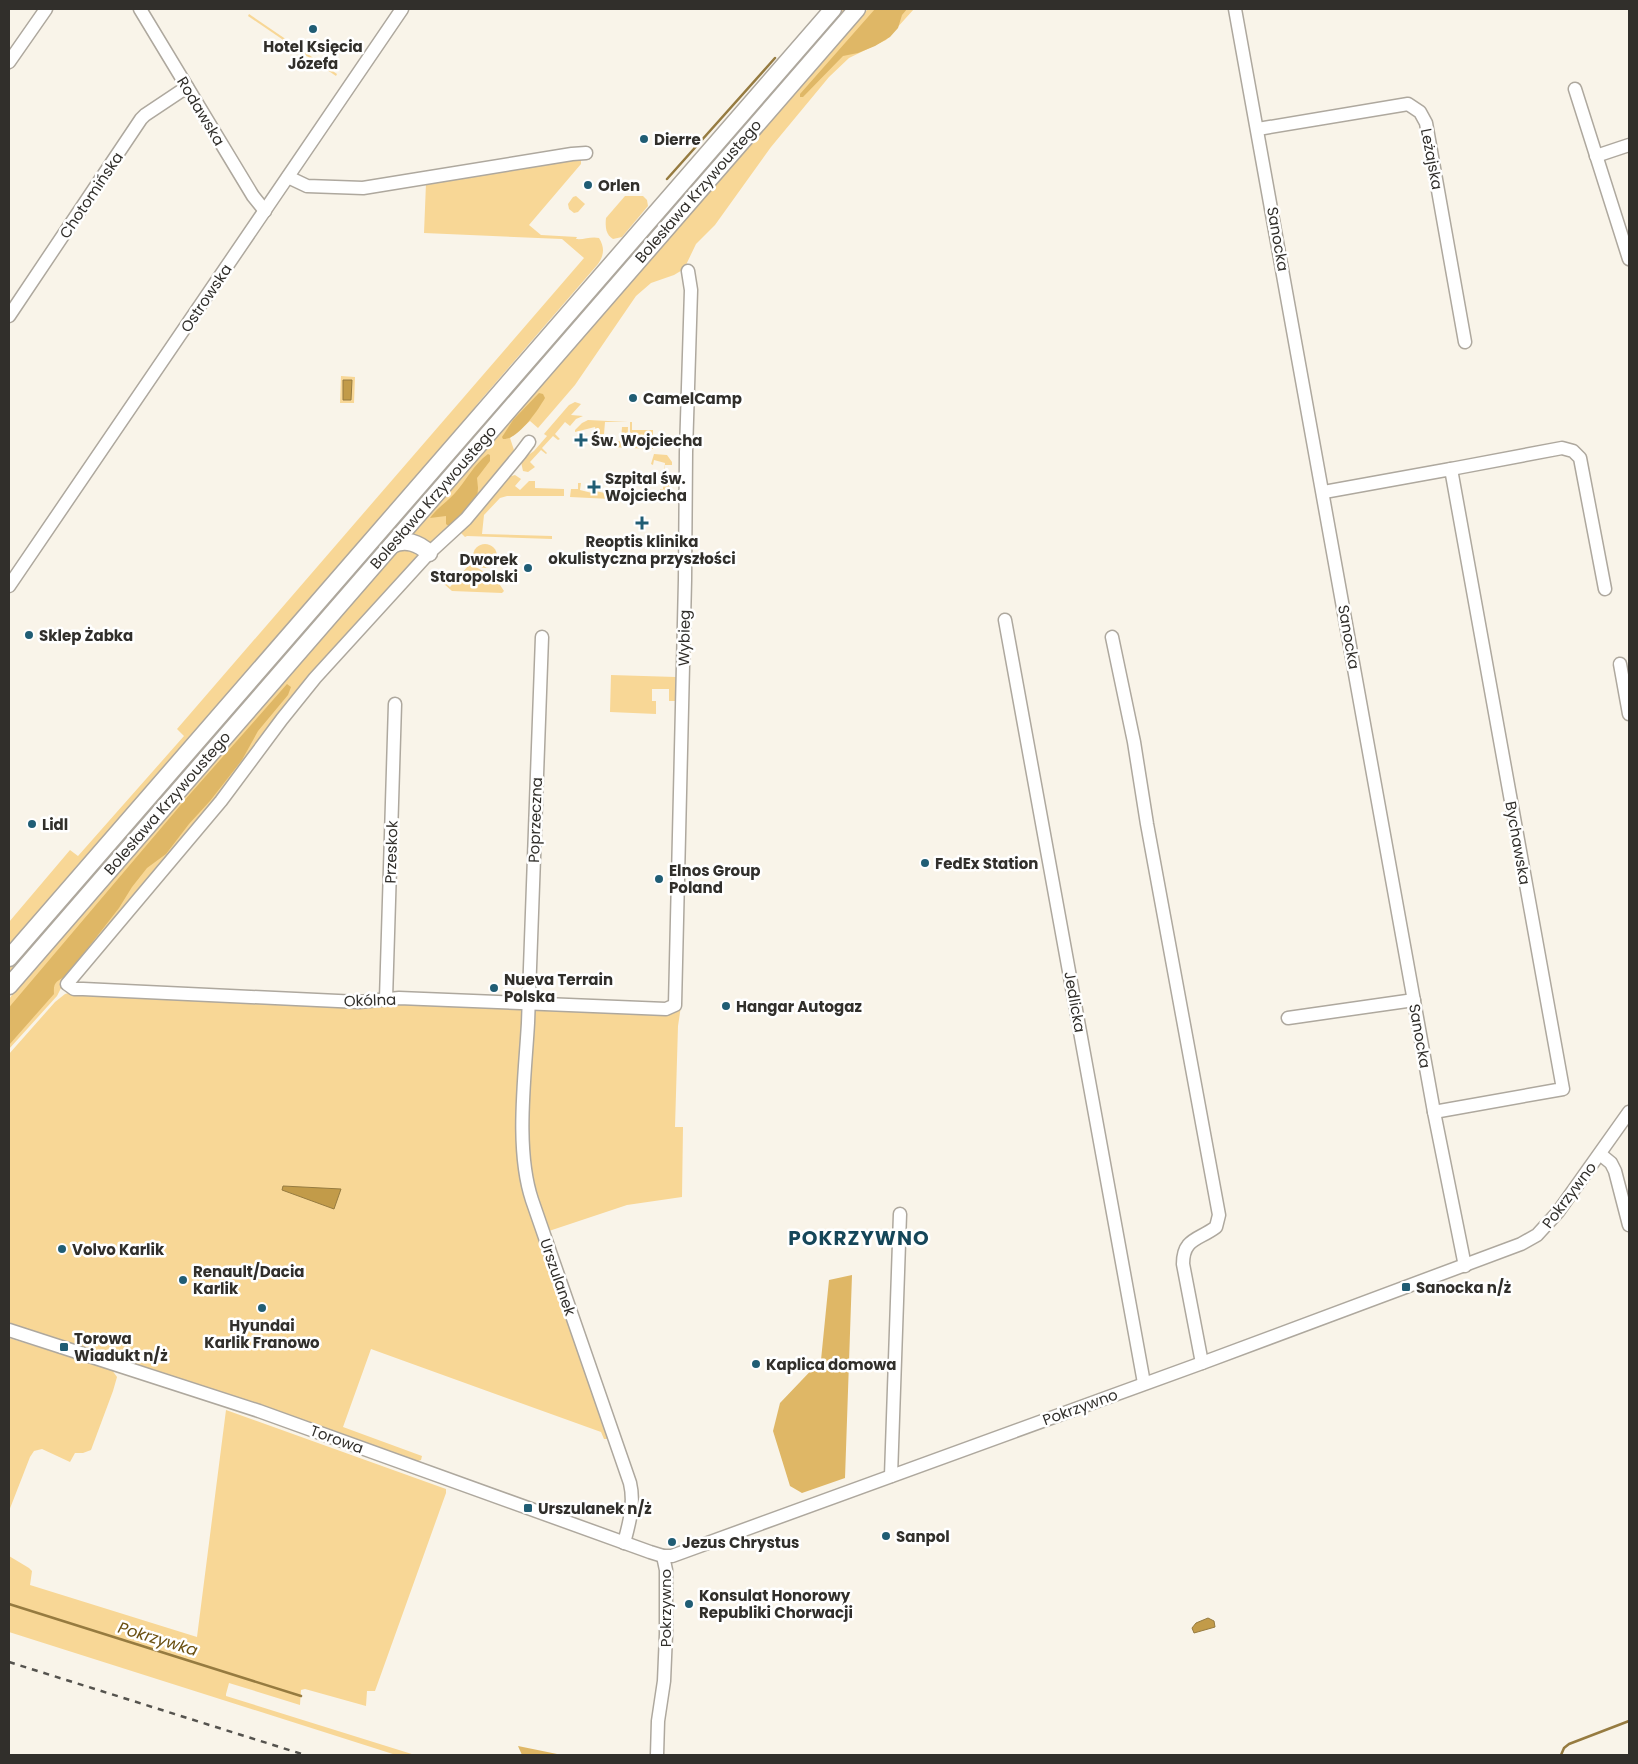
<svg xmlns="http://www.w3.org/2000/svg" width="1638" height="1764" font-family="Poppins,sans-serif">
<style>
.green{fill:#f8d796}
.forest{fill:#dfb766}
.water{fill:#c29b49;stroke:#967b40}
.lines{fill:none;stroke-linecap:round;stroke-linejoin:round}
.stream{stroke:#967b40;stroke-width:2.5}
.minor-casing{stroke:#aea89e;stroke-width:15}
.major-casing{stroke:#aea89e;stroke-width:19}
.minor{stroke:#fff;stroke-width:12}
.major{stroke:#fff;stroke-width:16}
.rail{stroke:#55534e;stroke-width:2.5;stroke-dasharray:6 6;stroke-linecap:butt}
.poi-dot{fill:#205d74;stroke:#fff;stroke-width:2}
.labels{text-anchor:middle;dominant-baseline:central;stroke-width:5;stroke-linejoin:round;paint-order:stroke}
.poi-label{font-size:15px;font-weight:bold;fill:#312f2b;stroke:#fff;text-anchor:start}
.street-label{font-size:15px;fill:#312f2b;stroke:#fff}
.water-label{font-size:16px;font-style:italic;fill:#6a4f10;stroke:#fff}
.district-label{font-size:20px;font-weight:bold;letter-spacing:1px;fill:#154659;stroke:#fff}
</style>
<rect width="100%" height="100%" fill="#f9f4e9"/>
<g class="green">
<path d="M839 9H850L9 978V966Z"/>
<path d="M868 9H914L886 40 849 58 829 77 771 147 715 225 696 244 684 269 674 275 651 283 636 296 575 385 538 428 530 421 510 438 514 450 513 457 433 544 407 540Z"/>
<path d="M249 14 337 74 336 76 248 16Z"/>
<path d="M581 159V164L529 225 541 235 577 237 576 239C584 240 591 236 599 238 605 248 604 255 598 264L479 402 458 429 9 945V922L70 850 78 856 184 736 177 729 584 258 562 239 424 233 426 183Z"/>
<path d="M576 196 585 204 578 212 574 213 569 209 568 204 573 197Z"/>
<path d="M625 196H643L647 200 648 206 622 237 613 239C606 235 605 227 606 218Z"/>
<path d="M341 376 355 377 354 403H340Z"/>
<path d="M575 402 581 404 571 415 583 416 576 419 570 426 565 422 555 434 560 439 558 440 553 436 542 448 547 453 546 454 541 450 530 462 535 467 528 472 523 471 521 462 524 458 534 451 547 436 544 434 569 405Z"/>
<path d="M588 420 628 422H605L604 434 597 435 595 427 575 432V430L582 423Z"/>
<path d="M630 422H632V430H653V449L630 448Z"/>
<path d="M622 427H628L627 448 614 447 613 444 604 445V444L621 441Z"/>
<path d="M654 454 667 455 672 462V465H665V483L671 484 667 491 660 494V489H663L665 463 654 460 653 465 651 464Z"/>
<path d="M515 475 521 479 515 486 520 490 529 481H535V488L564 489V496H507L500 498 484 515 482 534 552 536V539L467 536 465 537 461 533 462 528 508 477Z"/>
<path d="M578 483H581L580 490 592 493 594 487H596L595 491 610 494 611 491 631 500 570 497 571 489H578Z"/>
<circle cx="485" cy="556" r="12"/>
<path d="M416 549 419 556 63 984 57 996 9 1049V999L19 986 394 555 400 550Z"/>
<path d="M467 562H472L476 567 496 579 504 591 502 593 452 591 444 584 445 583 450 587 468 566Z"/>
<path d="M611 675 676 677 675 701H669V689H652V701H656V714L610 712Z"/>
<path d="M72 992 515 1004 522 1009 520 1137 609 1439H604L601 1432 371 1349 343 1427 422 1456 421 1460 415 1462 9 1325V1054L55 1002 65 994Z"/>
<path d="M681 1006 678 1026 675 1127H683L682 1197 627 1205 546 1232 539 1211 526 1140 534 1012 540 1008Z"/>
<path d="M9 1338 112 1370 117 1377 113 1391 91 1450 83 1453H75L70 1462 42 1449 34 1451 30 1457 9 1511Z"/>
<path d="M226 1410 446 1489V1493L375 1691H367L366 1706 305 1689 301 1690 300 1705 229 1683 226 1694V1696L415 1755H396L9 1632V1556L29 1568 32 1571 30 1585 197 1637Z"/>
</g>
<g class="forest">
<path d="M875 9H907L902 15 898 28 890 37 875 46 858 53 843 56 803 97H800V94Z"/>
<path d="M539 393 543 394 545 398C538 410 518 440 503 439L502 437 513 420Z"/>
<path d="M488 454 490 455V461L477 478 478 488 477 500 451 528 446 524V516L430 518C437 508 447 502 455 493 466 481 474 464 488 454Z"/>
<path d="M287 684 291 687 288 695 258 731 242 760 210 801 189 824 166 854 147 868 132 887 119 908 67 975C57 982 53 981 54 994L9 1045V1008L11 1005 190 794Z"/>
<path d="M852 1275 845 1478 802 1493 790 1486 773 1431 780 1403 821 1360 829 1280Z"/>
<path d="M518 1746 562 1755H522Z"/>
</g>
<g class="water">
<path d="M343 380H352L351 400H343Z"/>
<path d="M283 1186 341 1189 334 1209 282 1190Z"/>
<path d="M1208 1618 1214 1621 1215 1627 1194 1633 1192 1628 1196 1623Z"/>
</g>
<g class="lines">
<g class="stream">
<path d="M667 179 775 58"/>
<path d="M9 1604 301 1696"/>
<path d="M1561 1755 1564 1748 1569 1744 1629 1721"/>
</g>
<g class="minor-casing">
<g id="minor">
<path d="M140 9 253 196 265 211"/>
<path d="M1235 9 1434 1112 1465 1266"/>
<path d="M9 62 46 9"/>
<path d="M1575 89 1629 259"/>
<path d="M1258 129 1408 104 1420 112 1426 123 1465 342"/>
<path d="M1596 156 1629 145"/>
<path d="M288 177 307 186 363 188 572 154 586 153"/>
<path d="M9 316 141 119 145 115 187 87"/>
<path d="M529 442 520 454 466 519 429 553 315 678 282 719 221 801 67 984 74 989H83L359 1002 399 998 666 1009 675 1005 685 580 686 452 691 290 688 271"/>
<path d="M1451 469 1562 448 1573 451 1580 458 1605 589"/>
<path d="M1324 492 1451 469 1563 1089 1434 1112"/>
<path d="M9 586 402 9"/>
<path d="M1005 620 1144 1383"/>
<path d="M542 637 528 1023C525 1077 515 1149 532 1200L630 1483C635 1504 629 1524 624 1543"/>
<path d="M1112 637 1134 742 1147 824 1219 1215 1216 1227C1199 1240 1183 1238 1183 1264L1202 1363"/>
<path d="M1620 664 1629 714"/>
<path d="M386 999 395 704"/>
<path d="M1288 1018 1414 1000"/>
<path d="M1600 1154 1611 1163 1615 1171 1629 1225"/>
<path d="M9 1330 259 1411 650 1552 663 1556H672L1202 1363 1521 1244 1537 1235 1558 1212 1629 1112"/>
<path d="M891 1476 900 1214"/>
<path d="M657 1755 658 1721 664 1681 666 1634V1570L663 1556"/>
</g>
</g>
<g class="major-casing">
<g id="major">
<path d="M392 545C405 538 419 543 429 553"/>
<path d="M9 958 833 9"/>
<path d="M9 986 857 9"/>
</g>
</g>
<use href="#minor" class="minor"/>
<use href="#major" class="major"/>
<path class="rail" d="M9 1662 305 1755"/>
</g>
<g class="poi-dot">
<circle cx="313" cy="29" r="5"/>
<circle cx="644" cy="139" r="5"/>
<circle cx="588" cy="185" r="5"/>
<circle cx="633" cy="398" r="5"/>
<path d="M578.5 432.5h5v5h5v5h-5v5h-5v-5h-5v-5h5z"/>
<path d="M591.5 479.5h5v5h5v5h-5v5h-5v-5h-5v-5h5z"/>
<path d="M639.5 515.5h5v5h5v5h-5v5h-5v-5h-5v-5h5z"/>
<circle cx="528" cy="568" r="5"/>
<circle cx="29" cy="635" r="5"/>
<circle cx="32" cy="824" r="5"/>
<circle cx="925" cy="863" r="5"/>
<circle cx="659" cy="879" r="5"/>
<circle cx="494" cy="988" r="5"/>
<circle cx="726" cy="1006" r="5"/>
<circle cx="62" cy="1249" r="5"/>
<circle cx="183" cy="1280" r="5"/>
<rect x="1401" y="1282" width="10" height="10" rx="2.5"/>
<circle cx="262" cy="1308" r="5"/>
<rect x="59" y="1342" width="10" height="10" rx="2.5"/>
<circle cx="756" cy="1364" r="5"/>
<rect x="523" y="1503" width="10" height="10" rx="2.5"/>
<circle cx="886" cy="1536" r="5"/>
<circle cx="672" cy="1542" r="5"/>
<circle cx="689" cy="1604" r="5"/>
</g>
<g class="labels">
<g class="poi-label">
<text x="313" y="46" text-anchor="middle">Hotel Księcia<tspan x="313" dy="17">Józefa</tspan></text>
<text x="654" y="139">Dierre</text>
<text x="598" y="185">Orlen</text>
<text x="643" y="398">CamelCamp</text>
<text x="591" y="440">Św. Wojciecha</text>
<text x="605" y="478">Szpital św.<tspan x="605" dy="17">Wojciecha</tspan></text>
<text x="642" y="541" text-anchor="middle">Reoptis klinika<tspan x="642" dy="17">okulistyczna przyszłości</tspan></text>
<text x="518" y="559" text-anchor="end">Dworek<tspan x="518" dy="17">Staropolski</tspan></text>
<text x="39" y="635">Sklep Żabka</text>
<text x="42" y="824">Lidl</text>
<text x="935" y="863">FedEx Station</text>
<text x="669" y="870">Elnos Group<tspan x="669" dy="17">Poland</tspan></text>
<text x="504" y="979">Nueva Terrain<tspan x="504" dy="17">Polska</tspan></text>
<text x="736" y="1006">Hangar Autogaz</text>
<text x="72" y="1249">Volvo Karlik</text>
<text x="193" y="1271">Renault/Dacia<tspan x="193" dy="17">Karlik</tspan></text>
<text x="1416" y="1287">Sanocka n/ż</text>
<text x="262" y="1325" text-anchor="middle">Hyundai<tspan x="262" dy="17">Karlik Franowo</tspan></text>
<text x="74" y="1338">Torowa<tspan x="74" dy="17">Wiadukt n/ż</tspan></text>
<text x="766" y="1364">Kaplica domowa</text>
<text x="538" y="1508">Urszulanek n/ż</text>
<text x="896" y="1536">Sanpol</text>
<text x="682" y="1542">Jezus Chrystus</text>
<text x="699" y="1595">Konsulat Honorowy<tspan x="699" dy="17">Republiki Chorwacji</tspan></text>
</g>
<g class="street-label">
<text transform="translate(201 111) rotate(59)">Rodawska</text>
<text transform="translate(1432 159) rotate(79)">Leżajska</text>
<text transform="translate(698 191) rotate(-49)">Bolesława Krzywoustego</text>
<text transform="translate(91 195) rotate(-56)">Chotomińska</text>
<text transform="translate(1278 239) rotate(80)">Sanocka</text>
<text transform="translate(206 298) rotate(-56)">Ostrowska</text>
<text transform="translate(433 497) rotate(-49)">Bolesława Krzywoustego</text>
<text transform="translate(1349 637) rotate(80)">Sanocka</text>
<text transform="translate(684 638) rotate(-89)">Wybieg</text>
<text transform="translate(167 803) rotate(-49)">Bolesława Krzywoustego</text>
<text transform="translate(535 820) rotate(-88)">Poprzeczna</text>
<text transform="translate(1518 843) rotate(80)">Bychawska</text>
<text transform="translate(391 852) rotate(-88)">Przeskok</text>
<text transform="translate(370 1000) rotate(-2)">Okólna</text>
<text transform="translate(1075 1002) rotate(80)">Jedlicka</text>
<text transform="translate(1420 1036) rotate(80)">Sanocka</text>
<text transform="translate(1569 1195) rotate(-53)">Pokrzywno</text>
<text transform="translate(558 1277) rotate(71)">Urszulanek</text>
<text transform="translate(1080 1407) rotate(-20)">Pokrzywno</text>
<text transform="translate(337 1439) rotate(20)">Torowa</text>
<text transform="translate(665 1608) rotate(-90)">Pokrzywno</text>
</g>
<g class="water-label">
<text transform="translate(158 1639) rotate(17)">Pokrzywka</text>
</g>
<g class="district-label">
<text x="859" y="1238">POKRZYWNO</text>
</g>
</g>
<rect width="1638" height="1764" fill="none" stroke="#312f2b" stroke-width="20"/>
</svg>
